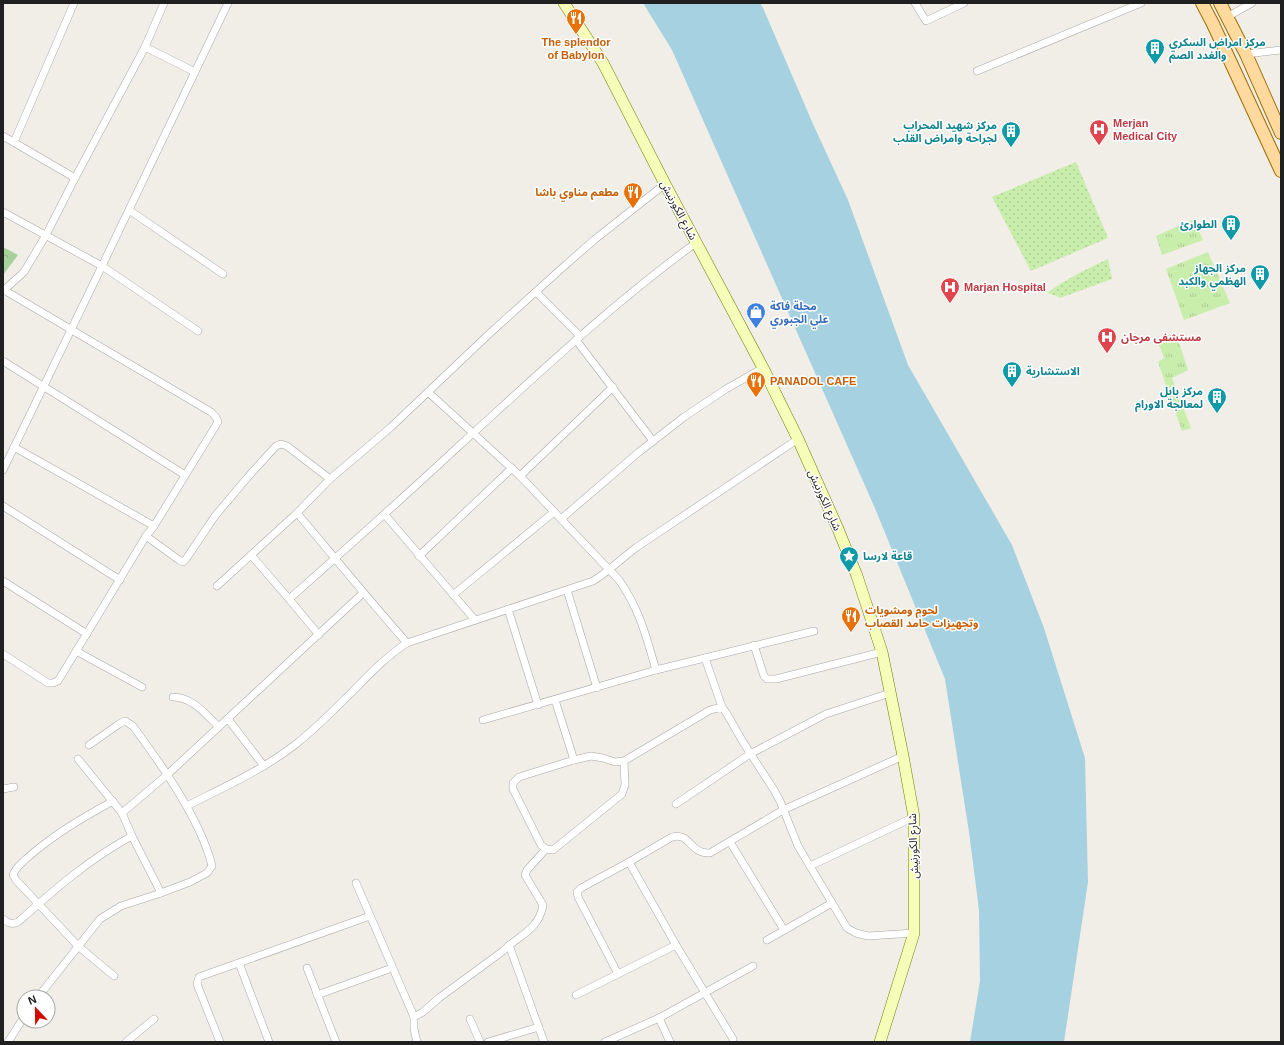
<svg xmlns="http://www.w3.org/2000/svg" width="1284" height="1045" viewBox="0 0 1284 1045" font-family="Arial,'Noto Sans Arabic',sans-serif">
  <style>
    .grass { fill: url(#grass-tufts) }
    .forest { fill: url(#forest-crowns) }
    .garden { fill: url(#garden-dots) }
    .water { fill: #a5d1e1 }
    .lines { fill: none; stroke-linecap: round; stroke-linejoin: round }
    .street-casing { stroke: #a7a7a7; stroke-width: 8 }
    .secondary-casing { stroke: #6c7f00; stroke-width: 12 }
    .primary-casing { stroke: #9d6f00; stroke-width: 14 }
    .street { stroke: #fff; stroke-width: 7 }
    .secondary { stroke: #f6fdb9; stroke-width: 11 }
    .primary { stroke: #ffd99e; stroke-width: 12 }
    .labels { text-anchor: middle; dominant-baseline: central; stroke-width: 3; stroke-linejoin: round; paint-order: stroke }
    .food-label { font-size: 11px; font-weight: bold; fill: #c56008; stroke: #fff; text-anchor: start }
    .culture-label { font-size: 11px; font-weight: bold; fill: #0d838f; stroke: #fff; text-anchor: end }
    .health-label { font-size: 11px; font-weight: bold; fill: #be3a42; stroke: #fff; text-anchor: start }
    .street-label { font-size: 11px; fill: #202020; stroke: #fff }
    .shop-label { font-size: 11px; font-weight: bold; fill: #366cbe; stroke: #fff; text-anchor: start }
  </style>
  <defs>
    <pattern id="grass-tufts" width="24" height="20" patternUnits="userSpaceOnUse"><rect width="24" height="20" fill="#c9edab"/><path d="M3 7l-1-3M5 7V3M7 7l1-3M15 17l-1-3M17 17v-4M19 17l1-3" fill="none" stroke="#accb93"/></pattern>
    <pattern id="forest-crowns" width="20" height="18" patternUnits="userSpaceOnUse"><rect width="20" height="18" fill="#a8d29a"/><path d="M2 6a3 3 0 1 1 6 0M12 15a3 3 0 1 1 6 0" fill="none" stroke="#90b484"/></pattern>
    <pattern id="garden-dots" width="8" height="8" patternUnits="userSpaceOnUse"><rect width="8" height="8" fill="#c9edab"/><path d="M2 2h.1M6 6h.1" fill="none" stroke="#accb93" stroke-width="1.8" stroke-linecap="round"/></pattern>
  </defs>
  <rect width="100%" height="100%" fill="#f1eee7"/>
  <g class="grass">
    <path d="M 1194,219 L 1203,240 L 1162,255 L 1156,236 Z"/>
    <path d="M 1208,252 L 1230,303 L 1184,320 L 1166,269 Z"/>
    <path d="M 1176,333 L 1188,370 L 1172,378 L 1191,428 L 1182,431 L 1158,362 L 1164,358 L 1157,339 Z"/>
  </g>
  <path class="forest" d="M 3,247 L 18,255 L 3,275 Z"/>
  <g class="garden">
    <path d="M 1076,162 L 1108,238 L 1031,271 L 992,197 Z"/>
    <path d="M 1108,259 L 1112,279 L 1060,298 L 1057,296 L 1047,293 C 1066,279 1087,269 1108,259 Z"/>
  </g>
  <path class="water" d="M 643,3 L 760,3 L 763,8 L 813,124 L 848,200 L 908,365 L 1012,545 L 1044,628 L 1085,758 L 1088,882 L 1064,1042 L 970,1042 L 980,981 L 979,910 L 969,832 L 945,679 L 874,506 L 672,50 Z"/>
  <g class="lines">
    <g class="street-casing">
      <g id="street">
        <path d="M 915,3 L 926,21 L 964,3"/>
        <path d="M 1227,17 L 1252,3"/>
        <path d="M 145,47 L 195,72"/>
        <path d="M 1246,54 L 1281,50"/>
        <path d="M 977,71 L 1141,3"/>
        <path d="M 3,136 L 75,178"/>
        <path d="M 14,142 L 74,3"/>
        <path d="M 129,210 L 223,274"/>
        <path d="M 3,212 L 102,266 L 198,331"/>
        <path d="M 3,291 L 24,272 L 46,235 L 75,178 L 145,47 L 164,3"/>
        <path d="M 536,292 L 580,336"/>
        <path d="M 576,340 L 653,441"/>
        <path d="M 3,361 L 185,475"/>
        <path d="M 428,392 L 520,476 L 619,580 C 640,610 646,636 656,670"/>
        <path d="M 14,447 L 154,526"/>
        <path d="M 3,470 L 102,266 L 228,3"/>
        <path d="M 520,476 L 613,387"/>
        <path d="M 3,506 L 120,580"/>
        <path d="M 297,513 C 334,557 370,601 407,643"/>
        <path d="M 385,515 L 475,620"/>
        <path d="M 561,519 L 639,452 L 684,417 L 726,389 L 763,368"/>
        <path d="M 146,536 L 179,560 L 183,562 L 186,559 L 215,516 L 247,478 L 276,446 L 281,444 L 287,446 L 330,479"/>
        <path d="M 251,555 L 289,599 L 319,635"/>
        <path d="M 419,556 L 512,468"/>
        <path d="M 3,581 L 87,634"/>
        <path d="M 217,586 L 297,513 L 330,479 L 390,428 L 489,334 L 561,269 L 594,240 L 665,184"/>
        <path d="M 567,590 L 597,688"/>
        <path d="M 453,595 L 554,512"/>
        <path d="M 289,599 C 347,548 404,497 460,445 C 537,375 613,303 697,242"/>
        <path d="M 508,609 L 538,705"/>
        <path d="M 754,645 L 764,676 L 767,679 L 776,679 L 882,652"/>
        <path d="M 76,651 L 142,687"/>
        <path d="M 3,654 L 48,683 L 53,683 L 58,681 L 146,536 L 154,526 L 218,422 L 216,417 L 211,412 L 4,290"/>
        <path d="M 705,658 L 722,707"/>
        <path d="M 173,697 C 193,697 206,715 219,727"/>
        <path d="M 555,700 L 574,760"/>
        <path d="M 228,719 L 264,766"/>
        <path d="M 483,720 L 656,670 L 814,631"/>
        <path d="M 78,759 L 122,813 L 132,836 L 161,893"/>
        <path d="M 624,761 L 625,785 L 622,794 L 553,850 L 546,849 L 541,845 L 513,789 L 513,783 L 519,777 L 574,760 L 591,756 L 603,758 L 615,762 L 624,761 L 710,710 L 722,707 L 727,714 L 743,742 L 774,790 L 780,801 L 798,846 L 847,928 L 856,933 L 868,936 L 914,933"/>
        <path d="M 3,789 L 14,787"/>
        <path d="M 113,801 C 82,818 53,835 26,859 C 21,864 15,868 13,875 L 16,880 L 78,946 L 114,976"/>
        <path d="M 676,804 L 750,754 L 826,714 L 890,693"/>
        <path d="M 187,806 C 224,787 263,770 296,744 C 315,729 333,711 350,694 C 368,676 385,657 407,643 L 593,581 C 609,571 622,558 637,547 L 798,439"/>
        <path d="M 122,813 L 168,774 L 363,593"/>
        <path d="M 730,842 L 784,930"/>
        <path d="M 629,862 L 676,945 L 733,1039"/>
        <path d="M 810,866 L 914,817"/>
        <path d="M 356,883 L 414,1017"/>
        <path d="M 3,919 C 8,923 12,925 18,922 C 54,890 89,859 132,836"/>
        <path d="M 767,940 L 832,903"/>
        <path d="M 509,945 L 544,1042"/>
        <path d="M 239,963 L 269,1042"/>
        <path d="M 307,968 L 336,1042"/>
        <path d="M 618,974 L 578,897 L 577,892 L 581,888 L 629,862 L 672,837 C 691,832 689,854 710,853 L 783,810 L 903,756"/>
        <path d="M 317,995 L 392,968"/>
        <path d="M 576,995 L 676,945"/>
        <path d="M 38,997 L 100,919 L 121,906 L 161,893 L 190,882 L 207,873 L 212,866 C 209,852 204,841 198,828 C 180,791 157,759 133,726 L 125,721 L 119,724 L 89,745"/>
        <path d="M 659,1018 L 670,1042"/>
        <path d="M 470,1019 L 480,1042"/>
        <path d="M 8,1042 L 24,1017"/>
        <path d="M 126,1042 L 154,1019"/>
        <path d="M 220,1042 L 197,984 L 199,977 L 370,916"/>
        <path d="M 417,1042 L 414,1029 L 414,1017 L 423,1012 L 439,998 L 503,951 C 519,935 539,930 543,905 L 525,875 L 527,870 L 546,849"/>
        <path d="M 488,1042 L 539,1027"/>
        <path d="M 605,1042 L 659,1018 L 753,966"/>
      </g>
    </g>
    <g class="secondary-casing">
      <path id="secondary" d="M 564,3 L 603,63 L 665,184 L 763,368 L 798,439 L 838,529 L 857,576 L 882,652 L 903,756 L 914,817 L 914,933 L 880,1042"/>
    </g>
    <g class="primary-casing">
      <g id="primary">
        <path d="M 1202,3 L 1213,24 L 1281,171"/>
        <path d="M 1220,3 L 1246,54 L 1281,133"/>
      </g>
    </g>
    <use href="#street" class="street"/>
    <use href="#secondary" class="secondary"/>
    <use href="#primary" class="primary"/>
  </g>
  <defs>
    <g id="restaurant-pin" transform="scale(1)"><path d="M0 17L-7.5 6A9.5 9.5 0 1 1 7.5 6Z" fill="#e8710a" stroke="#fff"/><path d="M-5-6h1v4h1v-4h1v4h1v-4h1v5L-1.5 .5V6h-2V.5L-5-1ZM5-6V6H3V1.5H1.5Q1.5-4 5-6Z" fill="#fff"/></g>
    <g id="building-pin" transform="scale(1)"><path d="M0 17L-7.5 6A9.5 9.5 0 1 1 7.5 6Z" fill="#0f9aa8" stroke="#fff"/><path d="M-4-6H4V6H1V3H-1V6H-4ZM-2.5-4.3h1.7v1.8h-1.7ZM.8-4.3h1.7v1.8H.8ZM-2.5-1h1.7V.8h-1.7ZM.8-1h1.7V.8H.8Z" fill="#fff"/></g>
    <g id="hospital-pin" transform="scale(1)"><path d="M0 17L-7.5 6A9.5 9.5 0 1 1 7.5 6Z" fill="#e0444e" stroke="#fff"/><path d="M-5-5h3v3.5h4V-5h3V5h-3V1.5h-4V5h-3Z" fill="#fff"/></g>
    <g id="shop-pin" transform="scale(1)"><path d="M0 17L-7.5 6A9.5 9.5 0 1 1 7.5 6Z" fill="#3f7fe0" stroke="#fff"/><path d="M-5-2.5h2.3a2.7 3.5 0 0 1 5.4 0H5L5.5 6h-11ZM-1.5-2.5h3a1.5 2.3 0 0 0-3 0Z" fill="#fff"/></g>
    <g id="sight-pin" transform="scale(1)"><path d="M0 17L-7.5 6A9.5 9.5 0 1 1 7.5 6Z" fill="#0f9aa8" stroke="#fff"/><path d="M0-6L1.8-2.2L6-1.7L2.9 1.2L3.7 5.4L0 3.3L-3.7 5.4L-2.9 1.2L-6-1.7L-1.8-2.2Z" fill="#fff"/></g>
  </defs>
  <g fill-rule="evenodd">
    <use href="#restaurant-pin" x="576" y="18"/>
    <use href="#building-pin" x="1155" y="48"/>
    <use href="#hospital-pin" x="1099" y="129"/>
    <use href="#building-pin" x="1011" y="131"/>
    <use href="#restaurant-pin" x="633" y="192"/>
    <use href="#building-pin" x="1231" y="224"/>
    <use href="#building-pin" x="1260" y="274"/>
    <use href="#hospital-pin" x="950" y="287"/>
    <use href="#shop-pin" x="756" y="312"/>
    <use href="#hospital-pin" x="1107" y="337"/>
    <use href="#building-pin" x="1012" y="371"/>
    <use href="#restaurant-pin" x="756" y="381"/>
    <use href="#building-pin" x="1217" y="397"/>
    <use href="#sight-pin" x="849" y="556"/>
    <use href="#restaurant-pin" x="851" y="616"/>
  </g>
  <g class="labels">
    <g class="food-label">
      <text x="576" y="42" text-anchor="middle">The splendor<tspan x="576" dy="13">of Babylon</tspan></text>
      <text x="619" y="192" text-anchor="end">مطعم مناوي باشا</text>
      <text x="770" y="381">PANADOL CAFE</text>
      <text x="865" y="610">لحوم ومشويات<tspan x="865" dy="13">وتجهيزات حامد القصاب</tspan></text>
    </g>
    <g class="culture-label">
      <text x="1169" y="42" text-anchor="start">مركز امراض السكري<tspan x="1169" dy="13">والغدد الصم</tspan></text>
      <text x="997" y="125">مركز شهيد المحراب<tspan x="997" dy="13">لجراحة وامراض القلب</tspan></text>
      <text x="1217" y="224">الطوارئ</text>
      <text x="1246" y="268">مركز الجهاز<tspan x="1246" dy="13">الهظمي والكبد</tspan></text>
      <text x="1026" y="371" text-anchor="start">الاستشارية</text>
      <text x="1203" y="391">مركز بابل<tspan x="1203" dy="13">لمعالجة الاورام</tspan></text>
      <text x="863" y="556" text-anchor="start">قاعة لارسا</text>
    </g>
    <g class="health-label">
      <text x="1113" y="123">Merjan<tspan x="1113" dy="13">Medical City</tspan></text>
      <text x="964" y="287">Marjan Hospital</text>
      <text x="1121" y="337">مستشفى مرجان</text>
    </g>
    <g class="street-label">
      <text transform="translate(679 210) rotate(62)">شارع الكورنيش</text>
      <text transform="translate(825 500) rotate(66)">شارع الكورنيش</text>
      <text transform="translate(913 846) rotate(-92)">شارع الكورنيش</text>
    </g>
    <g class="shop-label">
      <text x="770" y="306">محلة فاكة<tspan x="770" dy="13">علي الجبوري</tspan></text>
    </g>
  </g>
  <rect width="1284" height="1045" fill="none" stroke="#202020" stroke-width="8"/>
  <g transform="translate(36 1009) rotate(338)"><circle r="19" fill="#ffffff" stroke="#a6a6a6"/>
  <path d="M0-3L7 15L0 10L-7 15Z" fill="#d10800"/>
  <text y="-6" font-size="11" font-weight="bold" text-anchor="middle" fill="#202020">N</text>
  </g>
</svg>
